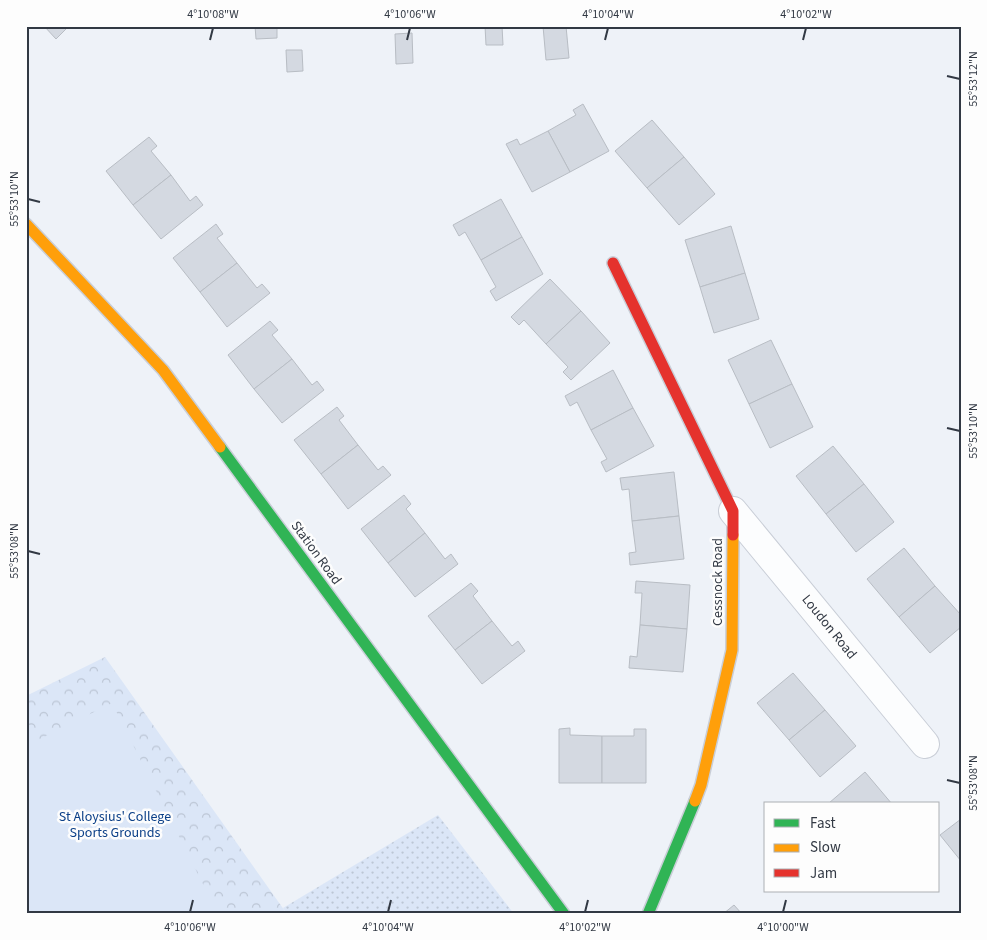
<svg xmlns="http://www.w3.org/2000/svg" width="987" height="940" viewBox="0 0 987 940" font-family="'Source Sans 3',sans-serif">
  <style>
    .grass { fill: url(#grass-dots) }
    .forest { fill: url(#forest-crowns) }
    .garden { fill: #dbe6f7 }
    .building { fill: #d4d9e1; stroke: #b8bdc4 }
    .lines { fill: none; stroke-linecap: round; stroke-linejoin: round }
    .street-casing { stroke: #c9ced7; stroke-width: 30 }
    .fast-casing { stroke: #c9ced7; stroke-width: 14 }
    .slow-casing { stroke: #c9ced7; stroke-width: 14 }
    .jam-casing { stroke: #c9ced7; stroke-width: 14 }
    .street { stroke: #fcfdfe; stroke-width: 28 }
    .fast { stroke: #30b455; stroke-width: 11 }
    .slow { stroke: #ff9f0a; stroke-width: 11 }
    .jam { stroke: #e5322d; stroke-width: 11 }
    .ticks { fill: none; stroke: #323944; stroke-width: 2 }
    .labels { text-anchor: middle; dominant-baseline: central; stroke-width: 5; stroke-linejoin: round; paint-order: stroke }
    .street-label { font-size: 14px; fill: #323944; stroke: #fdfdfd }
    .park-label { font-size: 14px; fill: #0c4088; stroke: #fdfdfd }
    .neatline { fill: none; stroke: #323944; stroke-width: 2 }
    .ticks-label { font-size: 12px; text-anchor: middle; fill: #323944 }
  </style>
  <defs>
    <pattern id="grass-dots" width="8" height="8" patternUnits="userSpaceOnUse" patternTransform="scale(1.25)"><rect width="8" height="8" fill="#dbe6f7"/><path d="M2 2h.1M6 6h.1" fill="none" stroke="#bcc6d5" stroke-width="1.8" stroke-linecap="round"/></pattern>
    <pattern id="forest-crowns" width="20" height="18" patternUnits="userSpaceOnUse" patternTransform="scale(1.25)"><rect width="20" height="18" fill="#dbe6f7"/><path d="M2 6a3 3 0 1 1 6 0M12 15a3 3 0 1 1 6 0" fill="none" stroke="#bcc6d5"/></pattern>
  </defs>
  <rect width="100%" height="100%" fill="#eef2f8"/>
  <path class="grass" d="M 438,815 L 514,914 L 287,914 L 283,908 Z"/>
  <path class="forest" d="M 105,657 L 287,914 L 26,914 L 26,696 Z"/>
  <path class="garden" d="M 112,703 L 218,914 L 26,914 L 26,746 Z"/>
  <g class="building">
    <path d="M 44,26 L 69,26 L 56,39 Z"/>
    <path d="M 255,26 L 277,26 L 277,38 L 256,39 Z"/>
    <path d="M 485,26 L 502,26 L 503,45 L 486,45 Z"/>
    <path d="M 543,26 L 566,26 L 569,58 L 546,60 Z"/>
    <path d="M 412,33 L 413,63 L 396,64 L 395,34 Z"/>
    <path d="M 286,50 L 302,50 L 303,71 L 287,72 Z"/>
    <path d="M 583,104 L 609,151 L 570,172 L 548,131 L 576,115 L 573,110 Z"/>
    <path d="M 652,120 L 684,157 L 647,188 L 615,151 Z"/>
    <path d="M 548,131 L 570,172 L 532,192 L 506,144 L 517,139 L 520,145 Z"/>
    <path d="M 149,137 L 157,146 L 151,151 L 171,175 L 133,205 L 106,171 Z"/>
    <path d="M 684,157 L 715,194 L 679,225 L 647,188 Z"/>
    <path d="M 171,175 L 190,201 L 196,196 L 203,205 L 161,239 L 133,205 Z"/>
    <path d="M 501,199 L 522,237 L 481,260 L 465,232 L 459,236 L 453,225 Z"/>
    <path d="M 216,224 L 223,234 L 217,238 L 237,263 L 200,292 L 173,258 Z"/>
    <path d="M 731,226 L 745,273 L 700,287 L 685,240 Z"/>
    <path d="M 522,237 L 543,274 L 496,301 L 490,291 L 496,287 L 481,260 Z"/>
    <path d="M 237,263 L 257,288 L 262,284 L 270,293 L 227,327 L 200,292 Z"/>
    <path d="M 745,273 L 759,319 L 714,333 L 700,287 Z"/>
    <path d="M 550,279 L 581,311 L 546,344 L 524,320 L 519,325 L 511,317 Z"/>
    <path d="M 581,311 L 610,343 L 571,380 L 563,372 L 568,367 L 546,344 Z"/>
    <path d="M 270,321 L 278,330 L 272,335 L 292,359 L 254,389 L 228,355 Z"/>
    <path d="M 771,340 L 792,384 L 749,404 L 728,360 Z"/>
    <path d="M 292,359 L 312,385 L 317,381 L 324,390 L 282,423 L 254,389 Z"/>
    <path d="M 613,370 L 633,408 L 591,430 L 577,402 L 570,406 L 565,396 Z"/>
    <path d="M 792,384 L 813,427 L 770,448 L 749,404 Z"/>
    <path d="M 337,407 L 344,416 L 339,420 L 358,445 L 321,474 L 294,440 Z"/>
    <path d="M 633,408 L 654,446 L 606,472 L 601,462 L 607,459 L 591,430 Z"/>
    <path d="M 358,445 L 378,470 L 383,466 L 391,475 L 348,509 L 321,474 Z"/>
    <path d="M 833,446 L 864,484 L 826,514 L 796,476 Z"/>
    <path d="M 674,472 L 679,516 L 632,521 L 629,489 L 622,490 L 620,478 Z"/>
    <path d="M 864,484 L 894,522 L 856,552 L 826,514 Z"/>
    <path d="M 404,495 L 411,504 L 406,509 L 425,533 L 388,563 L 361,529 Z"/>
    <path d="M 679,516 L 684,559 L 630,565 L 629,553 L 636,552 L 632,521 Z"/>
    <path d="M 425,533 L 445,559 L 451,554 L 458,564 L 415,597 L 388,563 Z"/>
    <path d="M 904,548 L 935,586 L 899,617 L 867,579 Z"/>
    <path d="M 636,581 L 690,585 L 687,629 L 640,625 L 642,593 L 635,593 Z"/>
    <path d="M 471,583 L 478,591 L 473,596 L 492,621 L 455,650 L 428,616 Z"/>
    <path d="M 935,586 L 961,615 L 961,627 L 930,653 L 899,617 Z"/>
    <path d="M 492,621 L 512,646 L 518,641 L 525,651 L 482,684 L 455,650 Z"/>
    <path d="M 640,625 L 687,629 L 683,672 L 629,668 L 630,656 L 637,657 Z"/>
    <path d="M 793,673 L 825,710 L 789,740 L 757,703 Z"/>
    <path d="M 825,710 L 856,746 L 820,777 L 789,740 Z"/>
    <path d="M 570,728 L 570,735 L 602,736 L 602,783 L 559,783 L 559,729 Z"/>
    <path d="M 634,729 L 646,729 L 646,783 L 602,783 L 602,736 L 634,736 Z"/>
    <path d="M 865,772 L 892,804 L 829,804 L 829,803 Z"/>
    <path d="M 961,819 L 961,861 L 940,835 Z"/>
    <path d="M 734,905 L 742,914 L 723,914 Z"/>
  </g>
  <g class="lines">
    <g class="street-casing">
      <path id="street" d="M 733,511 L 925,744"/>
    </g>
    <g class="fast-casing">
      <g id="fast">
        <path d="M 220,447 L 564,914"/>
        <path d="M 648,914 L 695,801"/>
      </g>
    </g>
    <g class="slow-casing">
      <g id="slow">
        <path d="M 26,224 L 163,370 L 220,447"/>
        <path d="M 695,801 L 701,785 L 732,650 L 733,535"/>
      </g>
    </g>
    <g class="jam-casing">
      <path id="jam" d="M 613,263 L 733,511 L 733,535"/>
    </g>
    <use href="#street" class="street"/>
    <use href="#fast" class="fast"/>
    <use href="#slow" class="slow"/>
    <use href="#jam" class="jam"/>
  </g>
  <path class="ticks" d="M 210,40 L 213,28M 407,40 L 410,28M 605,40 L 608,28M 803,40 L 806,28M 947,76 L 960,79M 28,199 L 40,202M 947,428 L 960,431M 28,551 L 40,554M 947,780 L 960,783M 190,912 L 193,900M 388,912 L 391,900M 585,912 L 588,900M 783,912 L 786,900"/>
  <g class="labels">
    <g class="street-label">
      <text transform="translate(316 553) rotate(54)">Station Road</text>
      <text transform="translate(718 582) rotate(-90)">Cessnock Road</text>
      <text transform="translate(829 627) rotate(51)">Loudon Road</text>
    </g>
    <g class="park-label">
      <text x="115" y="817">St Aloysius' College<tspan x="115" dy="16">Sports Grounds</tspan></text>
    </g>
  </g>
  <rect width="987" height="940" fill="none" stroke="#fdfdfd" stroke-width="55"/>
  <rect x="764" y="802" width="175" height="90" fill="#fdfdfd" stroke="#acafb3"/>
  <rect x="774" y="819" width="25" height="8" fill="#30b455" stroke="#acafb3"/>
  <text x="810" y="828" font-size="15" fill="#323944">Fast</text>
  <rect x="774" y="844" width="25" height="8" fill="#ff9f0a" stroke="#acafb3"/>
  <text x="810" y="852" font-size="15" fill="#323944">Slow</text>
  <rect x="774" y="869" width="25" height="8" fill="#e5322d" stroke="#acafb3"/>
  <text x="810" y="878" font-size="15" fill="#323944">Jam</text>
  <rect x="28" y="28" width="932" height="884" class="neatline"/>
  <g class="ticks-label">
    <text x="213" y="18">4°10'08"W</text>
    <text x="410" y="18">4°10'06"W</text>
    <text x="608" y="18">4°10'04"W</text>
    <text x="806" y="18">4°10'02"W</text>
    <text transform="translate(973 79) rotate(-90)" y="4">55°53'12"N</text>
    <text transform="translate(14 199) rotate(-90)" y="4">55°53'10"N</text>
    <text transform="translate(973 431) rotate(-90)" y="4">55°53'10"N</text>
    <text transform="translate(14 551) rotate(-90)" y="4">55°53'08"N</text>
    <text transform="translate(973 783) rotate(-90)" y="4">55°53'08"N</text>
    <text x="190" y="931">4°10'06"W</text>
    <text x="388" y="931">4°10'04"W</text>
    <text x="585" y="931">4°10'02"W</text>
    <text x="783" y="931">4°10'00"W</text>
  </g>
</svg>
